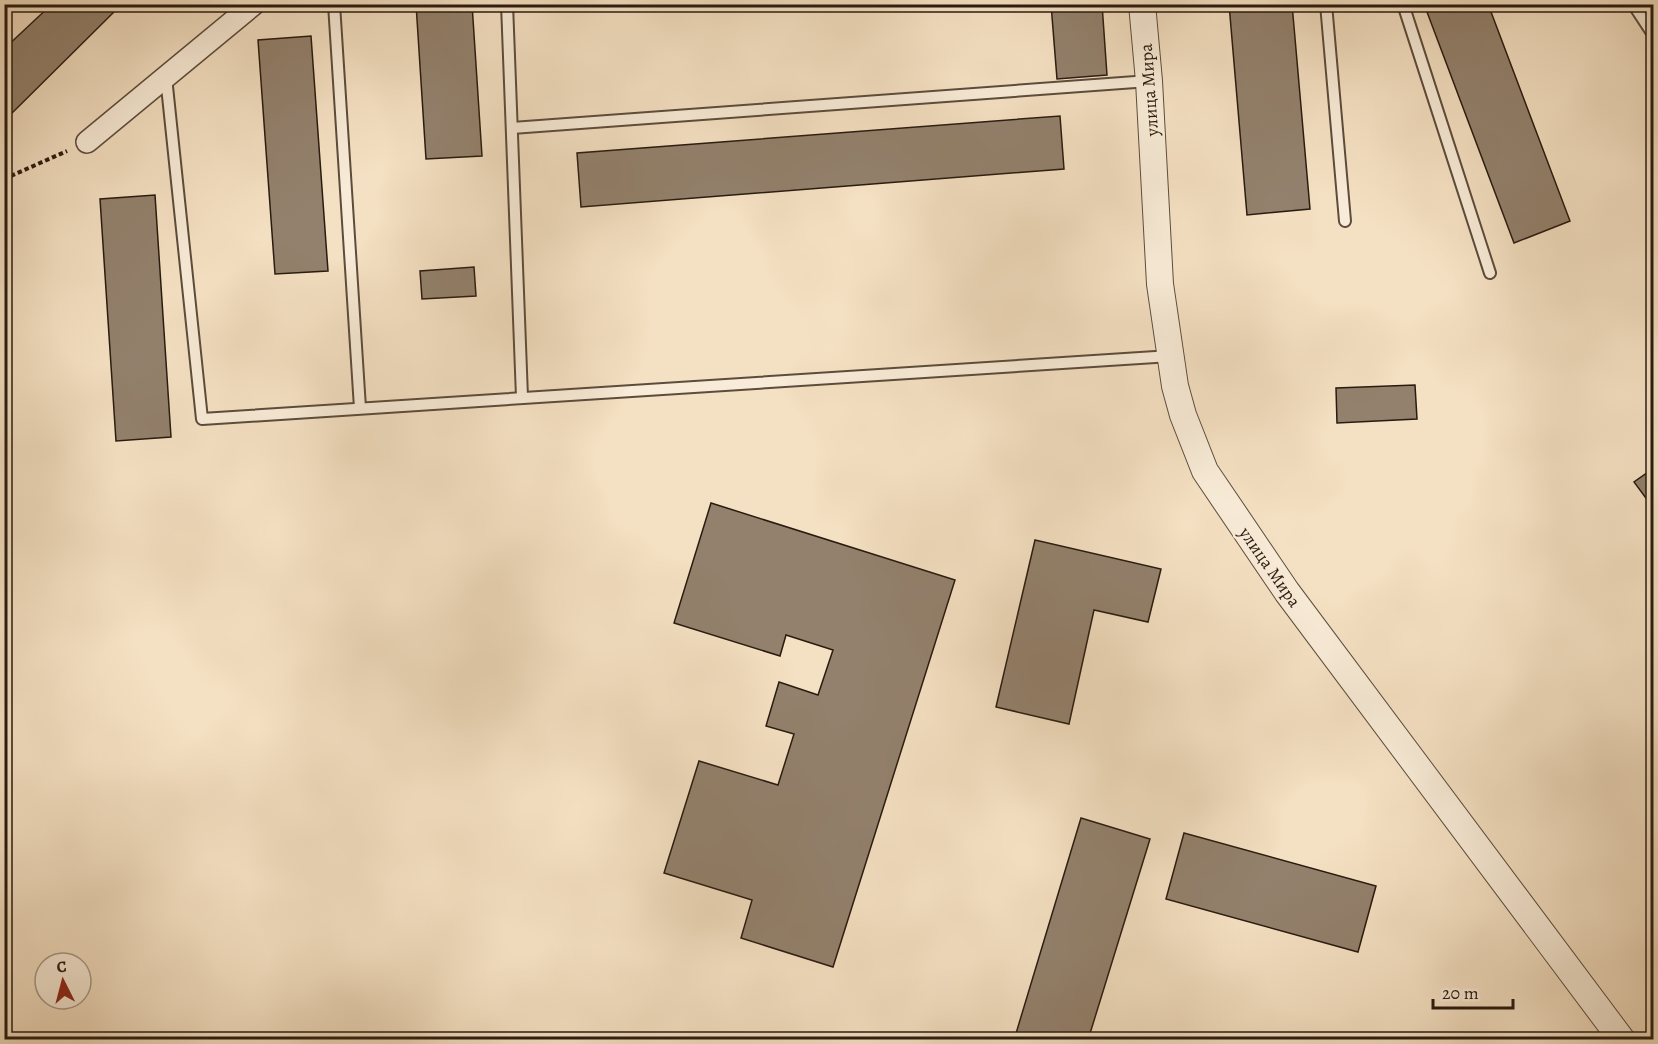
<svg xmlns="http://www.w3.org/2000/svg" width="1658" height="1044" viewBox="0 0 1658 1044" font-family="Alegreya,serif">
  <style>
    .building { fill: #93816d; stroke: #291b10; stroke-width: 1.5 }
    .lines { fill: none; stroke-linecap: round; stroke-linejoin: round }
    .service-casing { stroke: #5c4c3c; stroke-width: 14 }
    .minor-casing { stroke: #5c4c3c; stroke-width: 24 }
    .tertiary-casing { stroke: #5c4c3c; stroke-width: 28 }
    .path { stroke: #291b10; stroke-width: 4; stroke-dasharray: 4.5 3; stroke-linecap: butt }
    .service { stroke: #f8ebd7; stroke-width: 10 }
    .minor { stroke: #f8ebd7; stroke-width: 21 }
    .tertiary { stroke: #f8ebd7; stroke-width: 26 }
    .labels { text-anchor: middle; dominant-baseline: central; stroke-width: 5; stroke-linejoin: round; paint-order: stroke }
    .street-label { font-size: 18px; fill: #291b10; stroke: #f8ebd7 }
  </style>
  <rect width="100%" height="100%" fill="#f4e0c2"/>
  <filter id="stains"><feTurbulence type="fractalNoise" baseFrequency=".00333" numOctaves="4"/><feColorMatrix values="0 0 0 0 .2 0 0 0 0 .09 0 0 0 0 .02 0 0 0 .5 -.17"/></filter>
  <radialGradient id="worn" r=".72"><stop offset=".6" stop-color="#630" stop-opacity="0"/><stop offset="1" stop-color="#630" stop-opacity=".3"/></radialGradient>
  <g class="building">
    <path d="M 52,4 L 122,4 L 4,121 L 4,49 Z"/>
    <path d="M 416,4 L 472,4 L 482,156 L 426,159 Z"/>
    <path d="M 1051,4 L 1102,4 L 1107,75 L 1057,79 Z"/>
    <path d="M 1229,4 L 1292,4 L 1310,209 L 1247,215 Z"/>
    <path d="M 1424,4 L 1488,4 L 1570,221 L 1514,243 Z"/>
    <path d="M 311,36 L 328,271 L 275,274 L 258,40 Z"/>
    <path d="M 1060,116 L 1064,169 L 581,207 L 577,153 Z"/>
    <path d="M 155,195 L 171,437 L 116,441 L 100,199 Z"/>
    <path d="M 474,267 L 476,296 L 422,299 L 420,271 Z"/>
    <path d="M 1415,385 L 1417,419 L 1337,423 L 1336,388 Z"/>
    <path d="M 1654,468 L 1654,509 L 1634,482 Z"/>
    <path d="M 711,503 L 955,580 L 833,967 L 741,938 L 752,900 L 664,873 L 699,761 L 778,785 L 794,734 L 766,726 L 779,682 L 818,695 L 833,650 L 786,635 L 780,656 L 674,623 Z"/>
    <path d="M 1035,540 L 1161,569 L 1148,622 L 1094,610 L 1069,724 L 996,707 Z"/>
    <path d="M 1081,818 L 1150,839 L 1088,1040 L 1014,1040 Z"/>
    <path d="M 1184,833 L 1376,886 L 1358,952 L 1166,899 Z"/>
  </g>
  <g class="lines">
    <g class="service-casing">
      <g id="service">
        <path d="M 334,4 L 360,408"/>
        <path d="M 507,4 L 522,397"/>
        <path d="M 1326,4 L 1345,221"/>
        <path d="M 1403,4 L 1490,273"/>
        <path d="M 1633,4 L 1654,36"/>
        <path d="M 166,77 L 202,419 L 1171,356"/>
        <path d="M 512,128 L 1149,81"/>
      </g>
    </g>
    <g class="minor-casing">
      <path id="minor" d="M 87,142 L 254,4"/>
    </g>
    <g class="tertiary-casing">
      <path id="tertiary" d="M 1142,4 L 1149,81 L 1160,284 L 1175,386 L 1183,415 L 1205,471 L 1287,592 L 1622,1040"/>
    </g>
    <path class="path" d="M 4,179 L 67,151"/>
    <use href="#service" class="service"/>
    <use href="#minor" class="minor"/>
    <use href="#tertiary" class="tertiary"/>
  </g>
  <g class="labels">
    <g class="street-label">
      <text transform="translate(1149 90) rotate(-94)">улица Мира</text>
      <text transform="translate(1270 567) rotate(55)">улица Мира</text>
    </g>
  </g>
  <rect width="1658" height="1044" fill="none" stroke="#f4e0c2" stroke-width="24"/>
  <rect x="6" y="6" width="1646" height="1032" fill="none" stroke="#291b10" stroke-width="3"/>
  <rect x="12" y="12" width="1634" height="1020" fill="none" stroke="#291b10" stroke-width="1.5"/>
  <g transform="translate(63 981) rotate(354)"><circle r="28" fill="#f8ebd7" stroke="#a59887" stroke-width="1.5"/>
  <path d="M0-4.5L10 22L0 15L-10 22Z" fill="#8f2418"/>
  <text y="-9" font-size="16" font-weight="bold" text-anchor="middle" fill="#291b10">С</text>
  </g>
  <path d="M1433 999v9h80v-9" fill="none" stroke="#291b10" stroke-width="3"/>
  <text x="1442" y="999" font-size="18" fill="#291b10" stroke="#f8ebd7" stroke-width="4.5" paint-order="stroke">20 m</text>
  <rect width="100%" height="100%" filter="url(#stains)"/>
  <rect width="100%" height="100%" fill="url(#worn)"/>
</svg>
